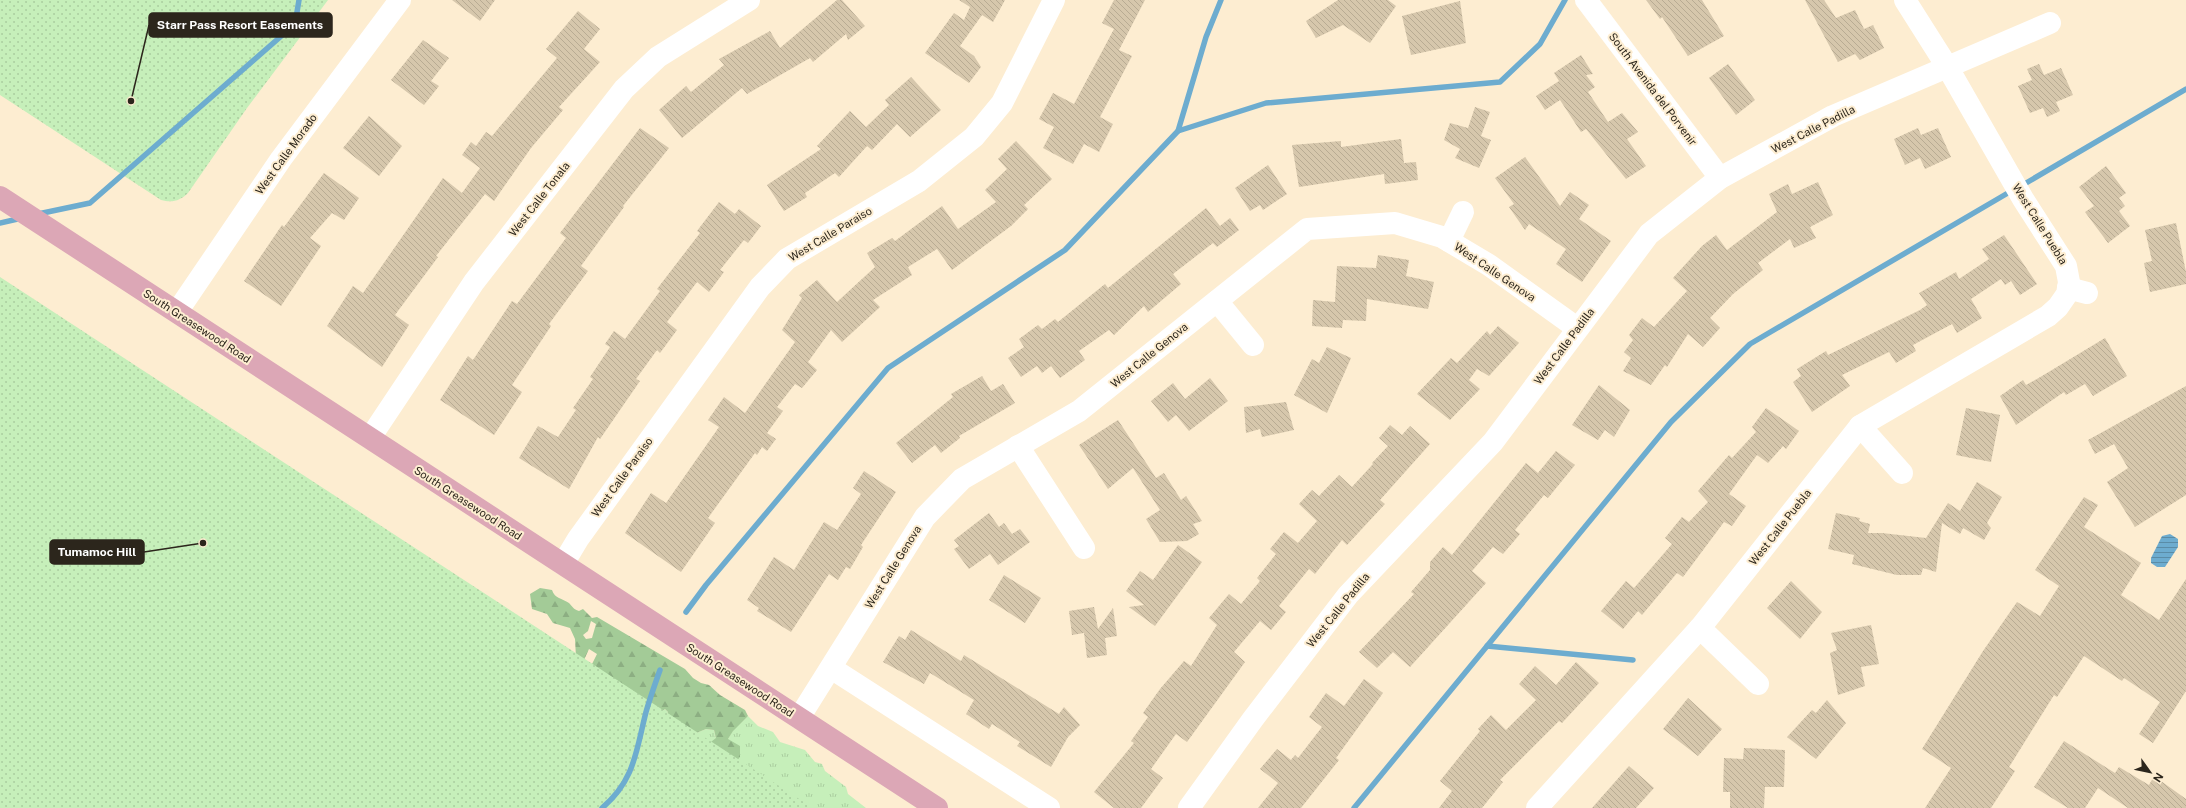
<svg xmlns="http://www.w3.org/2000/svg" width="2186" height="808" viewBox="0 0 2186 808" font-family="'Public Sans',sans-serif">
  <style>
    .grass { fill: url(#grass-tufts) }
    .forest { fill: url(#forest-firs); fill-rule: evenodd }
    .park { fill: url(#park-dots) }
    .water { fill: url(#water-rules) }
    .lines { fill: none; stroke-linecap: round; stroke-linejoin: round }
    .stream { stroke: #6daccf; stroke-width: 5.5 }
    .building { fill: url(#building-back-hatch) }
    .minor { stroke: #fff; stroke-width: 22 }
    .major { stroke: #dca7b6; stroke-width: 22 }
    .labels { text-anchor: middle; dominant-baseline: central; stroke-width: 4; stroke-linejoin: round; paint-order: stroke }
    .street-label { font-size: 11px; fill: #2c261c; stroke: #fdedd1 }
    .leader { fill: none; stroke: #2c261c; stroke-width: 1.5 }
    .callout-dot { fill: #2c261c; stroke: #fdedd1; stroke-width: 1.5 }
    .callout { fill: #2c261c; stroke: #2c261c; stroke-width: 1.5 }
    .callout-label { font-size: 12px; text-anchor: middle; font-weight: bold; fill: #fff }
  </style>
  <defs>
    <pattern id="grass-tufts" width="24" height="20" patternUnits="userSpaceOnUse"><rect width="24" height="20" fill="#c6efba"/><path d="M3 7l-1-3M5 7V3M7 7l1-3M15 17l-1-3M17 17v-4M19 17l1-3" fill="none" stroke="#aacd9f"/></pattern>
    <pattern id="forest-firs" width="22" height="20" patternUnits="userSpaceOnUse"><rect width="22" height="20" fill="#a3cb97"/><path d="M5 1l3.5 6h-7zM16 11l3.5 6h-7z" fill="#8cae82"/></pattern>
    <pattern id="park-dots" width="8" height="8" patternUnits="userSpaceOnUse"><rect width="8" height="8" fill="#c6efba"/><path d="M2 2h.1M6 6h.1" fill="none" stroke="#aacd9f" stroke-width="1.8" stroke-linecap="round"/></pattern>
    <pattern id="water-rules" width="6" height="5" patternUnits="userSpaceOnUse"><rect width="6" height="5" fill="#6daccf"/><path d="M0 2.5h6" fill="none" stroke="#5a8ca7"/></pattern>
    <pattern id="building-back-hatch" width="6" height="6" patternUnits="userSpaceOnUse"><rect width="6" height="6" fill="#d6c7ac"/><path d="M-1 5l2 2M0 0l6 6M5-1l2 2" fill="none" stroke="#b8ab93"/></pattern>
  </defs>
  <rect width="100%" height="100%" fill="#fdedd1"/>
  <path class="grass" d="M 665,709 L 668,712 L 666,716 L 694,734 L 706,729 L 714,730 L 716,738 L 728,739 L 733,730 L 748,716 L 758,726 L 773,732 L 780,742 L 805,750 L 815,762 L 822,764 L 825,771 L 846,787 L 848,794 L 866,808 L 596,808 L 660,713 Z"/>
  <path class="forest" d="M 540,588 L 552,590 C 555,599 562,598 569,603 C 573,607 573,609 579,611 L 583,609 L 592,618 L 597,617 L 685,669 L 693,678 L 701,683 L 709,685 L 720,695 L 745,710 L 748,716 L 733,731 L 728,739 L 740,746 L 740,757 L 735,763 L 707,745 L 716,738 L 714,730 L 706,729 L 694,734 L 666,716 L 668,712 L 665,709 L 660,713 L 596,808 L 584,808 L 575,639 L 570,628 L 553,623 L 547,614 L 532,609 L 530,594 ZM 591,621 L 596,624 L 592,638 L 586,639 L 583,635 L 588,631 ZM 589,649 L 597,654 L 592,664 L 584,660 Z"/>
  <g class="park">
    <path d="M 0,0 L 328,0 L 247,108 L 188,193 C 180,201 172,203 161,200 L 0,95 Z"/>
    <path d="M 0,277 L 813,808 L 0,808 Z"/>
  </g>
  <path class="water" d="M 2170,534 L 2178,539 L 2178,547 L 2165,567 L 2157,567 L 2151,563 L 2151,558 L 2162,536 Z"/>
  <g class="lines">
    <g class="stream">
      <path d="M 1178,131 L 1266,103 L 1500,82 L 1540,44 L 1565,0"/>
      <path d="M 2021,186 L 2186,89"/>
      <path d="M 38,214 L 90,203 L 295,24 L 299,0"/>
      <path d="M 0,223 L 22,218"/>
      <path d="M 686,612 L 706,585 L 888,368 L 1065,250 L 1178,131 L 1206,37 L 1221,0"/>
      <path d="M 1487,646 L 1633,660"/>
      <path d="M 602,808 C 635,780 636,751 646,712 C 650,698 655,684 660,670"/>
      <path d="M 1354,808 L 1671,422 L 1750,344 L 2013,190"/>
    </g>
  </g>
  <g class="building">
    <path d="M 452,0 L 495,0 L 480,21 Z"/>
    <path d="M 837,0 L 842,0 L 865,26 L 848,40 L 846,34 L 813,62 L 810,58 L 747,94 L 742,88 L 682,138 L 659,110 L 686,86 L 691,92 L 724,65 L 719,59 L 770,31 L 780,48 Z"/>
    <path d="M 959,0 L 1005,0 L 993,22 L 982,15 L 960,46 L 974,56 L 981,67 L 969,83 L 925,53 L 954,13 L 964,20 L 970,7 Z"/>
    <path d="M 1114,0 L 1145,0 L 1119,50 L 1132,56 L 1100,117 L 1113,124 L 1099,152 L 1084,144 L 1073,164 L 1043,148 L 1054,127 L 1039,119 L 1053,93 L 1074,104 L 1114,29 L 1102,23 Z"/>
    <path d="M 1338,0 L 1388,0 L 1396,6 L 1370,43 L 1343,25 L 1316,38 L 1306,21 Z"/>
    <path d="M 1646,0 L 1702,0 L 1724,36 L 1688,56 L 1662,17 L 1660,19 Z"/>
    <path d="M 1805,0 L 1824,0 L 1836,18 L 1855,10 L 1864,29 L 1873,25 L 1884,48 L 1860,60 L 1855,54 L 1838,62 Z"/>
    <path d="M 1460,1 L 1466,43 L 1411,55 L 1402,16 Z"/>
    <path d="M 578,11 L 600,29 L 584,49 L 600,62 L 559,107 L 563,110 L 531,148 L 494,201 L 485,194 L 436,256 L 438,257 L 395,315 L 409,325 L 382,367 L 327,326 L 353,286 L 363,293 L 443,178 L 462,193 L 480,168 L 462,155 L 471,142 L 476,146 L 486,132 L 492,136 L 557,58 L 546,49 Z"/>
    <path d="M 423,40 L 449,58 L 431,81 L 439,86 L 424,105 L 391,80 Z"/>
    <path d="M 1581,55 L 1593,74 L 1586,75 L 1595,87 L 1588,92 L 1608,122 L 1622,113 L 1638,132 L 1627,139 L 1646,166 L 1626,179 L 1586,129 L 1581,132 L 1560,100 L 1545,110 L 1536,96 L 1559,81 L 1554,73 Z"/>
    <path d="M 1728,64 L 1755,100 L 1736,115 L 1709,78 Z"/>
    <path d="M 2039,64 L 2044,75 L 2061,68 L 2073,95 L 2056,102 L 2060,111 L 2047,117 L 2043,108 L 2030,113 L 2018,86 L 2032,80 L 2027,69 Z"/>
    <path d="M 911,77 L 941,110 L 910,137 L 897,124 L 872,150 L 867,146 L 839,177 L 835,173 L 805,193 L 807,197 L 784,211 L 767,185 L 821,149 L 817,146 L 850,111 L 866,127 L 889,105 L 885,100 Z"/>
    <path d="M 1475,107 L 1490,112 L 1481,136 L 1491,140 L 1479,168 L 1455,158 L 1460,149 L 1444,140 L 1450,123 L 1468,128 Z"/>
    <path d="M 369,116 L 402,146 L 379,176 L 343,148 Z"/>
    <path d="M 640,128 L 669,148 L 623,206 L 624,207 L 581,266 L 588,271 L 549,324 L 551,326 L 512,385 L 522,392 L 494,435 L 440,400 L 468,356 L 473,360 L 512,301 L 517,304 L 566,238 L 560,233 Z"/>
    <path d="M 1918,128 L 1921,135 L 1938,128 L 1951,157 L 1925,169 L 1920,158 L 1905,165 L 1894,139 Z"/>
    <path d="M 1401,139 L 1404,163 L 1416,162 L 1418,180 L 1385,184 L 1384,174 L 1299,187 L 1292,145 L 1341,141 L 1341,147 Z"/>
    <path d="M 1016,141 L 1052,179 L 1024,205 L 1028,209 L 1011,226 L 952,270 L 937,249 L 908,267 L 912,275 L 873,300 L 880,307 L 842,342 L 831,330 L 808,362 L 817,370 L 802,388 L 795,384 L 777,407 L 783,411 L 767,433 L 776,439 L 767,451 L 762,447 L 757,455 L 755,453 L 708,518 L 715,523 L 681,572 L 625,533 L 651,493 L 666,503 L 719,427 L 708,420 L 724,397 L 745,413 L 795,342 L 782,330 L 802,298 L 799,295 L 817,280 L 837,302 L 875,267 L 867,253 L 892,238 L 895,241 L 942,206 L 958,229 L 996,202 L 985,190 L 1007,169 L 998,159 Z"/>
    <path d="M 1525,157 L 1560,206 L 1570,192 L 1589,205 L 1579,219 L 1611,241 L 1582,282 L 1556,264 L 1566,249 L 1529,224 L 1525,230 L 1509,207 L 1514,204 L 1495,178 Z"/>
    <path d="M 1268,165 L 1287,194 L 1263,210 L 1260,205 L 1250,211 L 1235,188 Z"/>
    <path d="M 2106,166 L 2126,193 L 2119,198 L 2125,206 L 2119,211 L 2130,226 L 2108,243 L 2085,212 L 2094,206 L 2079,187 Z"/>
    <path d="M 324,173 L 359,198 L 344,220 L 332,213 L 310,238 L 321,246 L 281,306 L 244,281 L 282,225 L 284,227 Z"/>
    <path d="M 1818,182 L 1833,215 L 1810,227 L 1816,238 L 1794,248 L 1790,239 L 1758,263 L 1763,270 L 1733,294 L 1710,318 L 1720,328 L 1703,347 L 1688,334 L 1667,367 L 1665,365 L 1651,385 L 1623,371 L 1631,358 L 1624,352 L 1633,340 L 1629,335 L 1642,318 L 1654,327 L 1687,291 L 1673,278 L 1702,246 L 1716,235 L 1727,250 L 1777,212 L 1769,194 L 1788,184 L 1792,194 Z"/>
    <path d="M 719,202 L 735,214 L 739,209 L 761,226 L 748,243 L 744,240 L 720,270 L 724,272 L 709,292 L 697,282 L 667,322 L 677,330 L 660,353 L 657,350 L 636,379 L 640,381 L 600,439 L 598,437 L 569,489 L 519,458 L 538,426 L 558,437 L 576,410 L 573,408 L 593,379 L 590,377 L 610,347 L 605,344 L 614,331 L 625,339 L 660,291 L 657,289 L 700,233 L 697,231 Z"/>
    <path d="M 1206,208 L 1220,226 L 1230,218 L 1239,230 L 1217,247 L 1213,243 L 1173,274 L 1181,284 L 1148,312 L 1144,306 L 1114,335 L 1109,330 L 1079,351 L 1085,360 L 1060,378 L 1051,366 L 1042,373 L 1037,366 L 1021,377 L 1008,358 L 1024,347 L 1019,339 L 1038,325 L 1042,329 L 1055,319 L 1058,322 L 1105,284 L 1108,288 Z"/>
    <path d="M 2176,223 L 2186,272 L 2186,284 L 2150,292 L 2144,263 L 2152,261 L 2145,230 Z"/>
    <path d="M 2004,235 L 2037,284 L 2020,295 L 2011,281 L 2005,285 L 2001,279 L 1971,299 L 1982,318 L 1957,333 L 1952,324 L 1913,345 L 1916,351 L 1896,363 L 1889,352 L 1842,375 L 1850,386 L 1812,412 L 1793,382 L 1801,376 L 1797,369 L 1826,351 L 1828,355 L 1920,310 L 1927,305 L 1919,293 L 1956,272 L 1959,279 L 1989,259 L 1982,249 Z"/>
    <path d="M 1378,255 L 1409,260 L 1406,276 L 1434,282 L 1428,309 L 1367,299 L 1366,321 L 1343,320 L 1342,328 L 1312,326 L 1313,300 L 1335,302 L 1337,266 L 1376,268 Z"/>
    <path d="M 1498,326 L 1519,343 L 1489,376 L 1477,369 L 1469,380 L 1480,389 L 1450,420 L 1417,394 L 1451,358 L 1457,363 L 1487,331 L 1490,335 Z"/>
    <path d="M 2105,338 L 2127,376 L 2093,396 L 2085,384 L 2066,395 L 2064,392 L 2016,425 L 2000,396 L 2023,380 L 2026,385 L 2042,376 Z"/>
    <path d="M 1327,347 L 1351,358 L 1327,413 L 1294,395 L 1312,359 L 1319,363 Z"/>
    <path d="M 982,376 L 991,391 L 1003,384 L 1015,403 L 959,436 L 960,438 L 941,453 L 935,445 L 912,463 L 896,443 L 953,397 L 951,394 Z"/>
    <path d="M 1210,378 L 1228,401 L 1189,431 L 1176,415 L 1168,422 L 1151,401 L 1173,383 L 1185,399 Z"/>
    <path d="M 1599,385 L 1630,410 L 1614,437 L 1605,430 L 1598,440 L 1572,425 Z"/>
    <path d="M 2186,386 L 2186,495 L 2135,527 L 2107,482 L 2128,468 L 2114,444 L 2095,454 L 2088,440 Z"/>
    <path d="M 1286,402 L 1294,430 L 1262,437 L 1260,429 L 1246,433 L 1244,407 Z"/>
    <path d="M 1766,408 L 1799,431 L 1786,449 L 1783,446 L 1768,463 L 1757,455 L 1729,494 L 1746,506 L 1732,526 L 1724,522 L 1683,577 L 1677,573 L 1642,615 L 1638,611 L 1623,629 L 1601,611 L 1626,581 L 1634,588 L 1672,544 L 1665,538 L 1682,517 L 1689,522 L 1708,502 L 1698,491 L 1729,455 L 1732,458 L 1756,432 L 1752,427 Z"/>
    <path d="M 1966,408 L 2000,415 L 1991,462 L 1956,455 Z"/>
    <path d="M 1118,420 L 1156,478 L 1164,473 L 1181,500 L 1186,496 L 1202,521 L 1193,524 L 1199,534 L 1187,541 L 1160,542 L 1146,519 L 1160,510 L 1133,468 L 1108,489 L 1079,445 Z"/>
    <path d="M 1390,425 L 1402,435 L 1410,426 L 1430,444 L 1380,500 L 1385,504 L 1347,545 L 1342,540 L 1315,574 L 1309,569 L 1279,606 L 1286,612 L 1271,630 L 1260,621 L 1234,652 L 1245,662 L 1187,742 L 1176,734 L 1151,769 L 1163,778 L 1141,808 L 1114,808 L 1094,792 L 1134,743 L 1131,741 L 1148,717 L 1143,713 L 1160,689 L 1184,661 L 1191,666 L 1217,625 L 1209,618 L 1229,594 L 1241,604 L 1260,581 L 1257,578 L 1276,554 L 1270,549 L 1284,532 L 1298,543 L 1317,521 L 1299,504 L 1312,490 L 1319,496 L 1339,475 L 1352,487 L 1373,464 L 1372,463 L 1388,446 L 1379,438 Z"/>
    <path d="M 1556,451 L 1575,465 L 1548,498 L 1544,495 L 1515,530 L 1520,534 L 1503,554 L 1493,547 L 1472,571 L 1486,583 L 1410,667 L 1393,652 L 1377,668 L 1359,652 L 1414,594 L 1411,592 L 1430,570 L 1430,562 L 1443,547 L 1452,555 L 1526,463 L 1538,473 Z"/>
    <path d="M 864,471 L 896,492 L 861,545 L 863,547 L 850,569 L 846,567 L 838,580 L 829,574 L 791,632 L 757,611 L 759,608 L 747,600 L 774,557 L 794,570 L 824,522 L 837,530 L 861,494 L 853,488 Z"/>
    <path d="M 1977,482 L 2002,497 L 1987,523 L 1991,528 L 1984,540 L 1963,528 L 1960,534 L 1942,523 L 1936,572 L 1923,568 L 1921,575 L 1897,575 L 1852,564 L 1854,555 L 1828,549 L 1836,513 L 1860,518 L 1859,521 L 1870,524 L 1868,533 L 1882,533 L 1926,538 L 1948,503 L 1960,511 Z"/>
    <path d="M 2084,497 L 2098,505 L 2084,527 L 2141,563 L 2121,595 L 2159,620 L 2186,579 L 2186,691 L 2153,743 L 2139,734 L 2160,702 L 2124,678 L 2122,681 L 2084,656 L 2057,697 L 2054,695 L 2011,764 L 2009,767 L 2015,771 L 1991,808 L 1925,808 L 1951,768 L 1922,749 L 1983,651 L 2017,602 L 2040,616 L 2059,586 L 2035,570 Z"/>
    <path d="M 989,513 L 999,527 L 1004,523 L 1012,534 L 1020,529 L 1030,542 L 998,565 L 990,554 L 969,569 L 954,549 L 959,546 L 954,540 Z"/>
    <path d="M 1178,545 L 1202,562 L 1155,626 L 1129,607 L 1144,605 L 1126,591 L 1140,571 L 1153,580 Z"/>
    <path d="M 1004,575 L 1041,598 L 1025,623 L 989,600 Z"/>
    <path d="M 1791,581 L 1822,612 L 1800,639 L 1767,608 Z"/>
    <path d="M 1094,607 L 1098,629 L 1113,608 L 1117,636 L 1105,638 L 1107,655 L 1087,658 L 1084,633 L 1072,635 L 1069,611 Z"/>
    <path d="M 1871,625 L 1879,664 L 1861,667 L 1865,686 L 1838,695 L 1830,653 L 1837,650 L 1831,633 Z"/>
    <path d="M 911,630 L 961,661 L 964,655 L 1059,714 L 1064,707 L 1080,725 L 1068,737 L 1051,767 L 1017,746 L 1020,742 L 992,724 L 989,729 L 966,714 L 974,700 L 930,673 L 924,684 L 883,662 L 899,636 L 905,640 Z"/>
    <path d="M 1576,662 L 1599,683 L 1562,723 L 1559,721 L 1500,780 L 1503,782 L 1482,808 L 1439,808 L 1452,791 L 1440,781 L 1480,731 L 1478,729 L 1491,715 L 1506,730 L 1536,700 L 1519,684 L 1535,666 L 1556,685 Z"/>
    <path d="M 1364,679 L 1383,693 L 1336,758 L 1339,760 L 1301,808 L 1258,808 L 1278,783 L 1260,769 L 1277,749 L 1291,760 L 1295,755 L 1298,758 L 1322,727 L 1309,717 L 1326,693 L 1344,706 Z"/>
    <path d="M 1688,698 L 1722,729 L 1698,756 L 1663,729 Z"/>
    <path d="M 1827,700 L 1846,723 L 1816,759 L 1787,737 L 1812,710 L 1816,713 Z"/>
    <path d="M 2064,741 L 2115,773 L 2119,767 L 2149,785 L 2154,776 L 2186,799 L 2186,808 L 2128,808 L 2098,788 L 2085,808 L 2068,808 L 2034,787 Z"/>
    <path d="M 1744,748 L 1785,750 L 1784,787 L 1765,787 L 1764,808 L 1730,808 L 1730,792 L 1723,792 L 1724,758 L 1743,759 Z"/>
    <path d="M 1629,766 L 1654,788 L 1636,808 L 1592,808 Z"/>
  </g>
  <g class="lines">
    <g class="minor">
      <path d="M 1586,0 L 1720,178"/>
      <path d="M 1449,241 L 1463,212"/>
      <path d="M 2068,288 L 2087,293"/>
      <path d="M 1217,301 L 1253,345"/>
      <path d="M 177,312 L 281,159 L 400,0"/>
      <path d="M 1860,426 L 1902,473"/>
      <path d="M 370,438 L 474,282 L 624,89 L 658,57 L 749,0"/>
      <path d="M 1018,446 L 1084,548"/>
      <path d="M 563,564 L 578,539 L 760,287 L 787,259 L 919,181 L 974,137 L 1002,103 L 1054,0"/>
      <path d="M 1700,628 L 1758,684"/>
      <path d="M 831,668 L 1049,808"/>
      <path d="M 799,718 L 925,517 L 962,479 L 1079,411 L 1307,229 L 1395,223 L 1442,237 L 1489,265 L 1577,328"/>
      <path d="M 1189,808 L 1253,719 L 1348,595 L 1493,442 L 1649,234 L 1720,178 L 1833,116 L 2050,23"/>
      <path d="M 1537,808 L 1700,628 L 1860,426 L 2048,316 L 2058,307 L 2067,294 L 2069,282 L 2066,266 L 2023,199 L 1948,68 L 1905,0"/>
    </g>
    <path class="major" d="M 0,197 L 937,808"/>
  </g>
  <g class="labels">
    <g class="street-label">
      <text transform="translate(1653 89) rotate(53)">South Avenida del Porvenir</text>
      <text transform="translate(1813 129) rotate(-27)">West Calle Padilla</text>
      <text transform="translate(286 154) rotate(-54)">West Calle Morado</text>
      <text transform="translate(539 199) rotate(-52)">West Calle Tonala</text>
      <text transform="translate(2040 224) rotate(58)">West Calle Puebla</text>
      <text transform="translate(830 234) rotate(-31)">West Calle Paraiso</text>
      <text transform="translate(1495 272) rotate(34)">West Calle Genova</text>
      <text transform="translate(197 326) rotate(33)">South Greasewood Road</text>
      <text transform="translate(1564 346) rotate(-53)">West Calle Padilla</text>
      <text transform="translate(1149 355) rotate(-39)">West Calle Genova</text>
      <text transform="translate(622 477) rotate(-54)">West Calle Paraiso</text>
      <text transform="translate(468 503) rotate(33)">South Greasewood Road</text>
      <text transform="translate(1780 527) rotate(-52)">West Calle Puebla</text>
      <text transform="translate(893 567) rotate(-58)">West Calle Genova</text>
      <text transform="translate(1338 610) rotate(-51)">West Calle Padilla</text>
      <text transform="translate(740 680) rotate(33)">South Greasewood Road</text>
    </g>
  </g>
  <path class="leader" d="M131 101L149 25M203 543L144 552"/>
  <g class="callout-dot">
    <circle cx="131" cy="101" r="4"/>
    <circle cx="203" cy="543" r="4"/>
  </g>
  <g class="callout">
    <rect x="149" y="13" width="183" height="24" rx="4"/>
    <rect x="50" y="540" width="94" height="24" rx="4"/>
  </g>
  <g class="callout-label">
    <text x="240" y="29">Starr Pass Resort Easements</text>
    <text x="97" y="556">Tumamoc Hill</text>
  </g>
  <g transform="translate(2150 772) rotate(123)" stroke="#fdedd1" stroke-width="3" paint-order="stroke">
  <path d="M0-3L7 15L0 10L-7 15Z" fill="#2c261c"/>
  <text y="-6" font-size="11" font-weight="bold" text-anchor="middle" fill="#2c261c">N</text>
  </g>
</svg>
